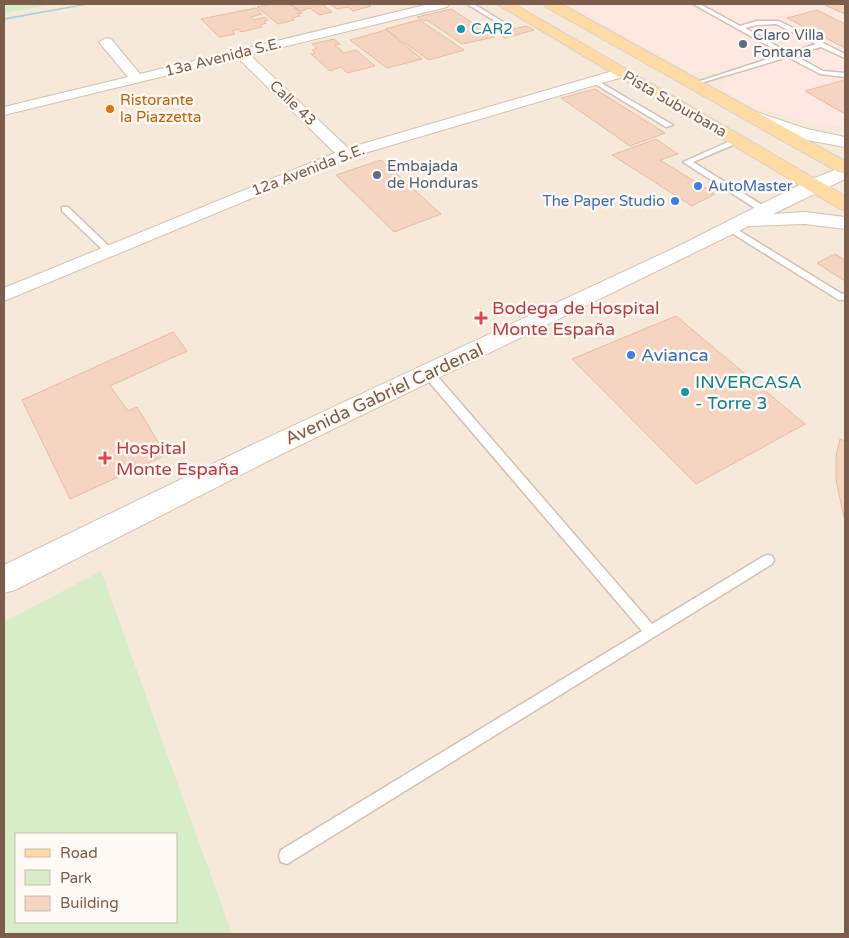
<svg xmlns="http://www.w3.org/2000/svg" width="849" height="938" viewBox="0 0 849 938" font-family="'Varela Round',sans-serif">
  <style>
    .residential { fill: #f6e9d9; fill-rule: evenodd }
    .commercial { fill: #fee8df }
    .green { fill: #d7edc8; fill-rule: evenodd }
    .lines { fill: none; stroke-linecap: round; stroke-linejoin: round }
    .stream { fill: #a3d3dc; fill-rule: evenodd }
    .building { fill: #f5d5c1; stroke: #e8bca1 }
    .lane-casing { stroke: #d4c0b2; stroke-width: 3 }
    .street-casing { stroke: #d4c0b2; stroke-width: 2 }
    .secondary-casing { stroke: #d7c1af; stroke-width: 2 }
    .primary-casing { stroke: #dad1cd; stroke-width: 2 }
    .lane { fill: #fff; fill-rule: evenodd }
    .street { fill: #fff; fill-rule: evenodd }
    .secondary { fill: #fff; fill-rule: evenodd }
    .primary { fill: #fedba2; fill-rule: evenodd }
    .culture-dot { fill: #0f9aa8; stroke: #fffaf3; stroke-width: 2 }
    .service-dot { fill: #5c6f8a; stroke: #fffaf3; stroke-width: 2 }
    .food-dot { fill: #e8710a; stroke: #fffaf3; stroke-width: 2 }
    .shop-dot { fill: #3f7fe0; stroke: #fffaf3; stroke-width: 2 }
    .health-dot { fill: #e0444e; stroke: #fffaf3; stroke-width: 2 }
    .labels { text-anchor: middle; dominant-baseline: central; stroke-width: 5; stroke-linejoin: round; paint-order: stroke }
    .far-culture-label { font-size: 15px; fill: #0d838f; stroke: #fffaf3; text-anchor: start }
    .far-service-label { font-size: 15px; fill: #4e5e75; stroke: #fffaf3; text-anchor: start }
    .far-street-label { font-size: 15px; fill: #7c5c4b; stroke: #fffaf3 }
    .far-food-label { font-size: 15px; fill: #c56008; stroke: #fffaf3; text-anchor: start }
    .far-shop-label { font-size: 15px; fill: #366cbe; stroke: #fffaf3; text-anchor: start }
    .health-label { font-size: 18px; fill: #be3a42; stroke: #fffaf3; text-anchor: start }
    .shop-label { font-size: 18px; fill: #366cbe; stroke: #fffaf3; text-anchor: start }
    .culture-label { font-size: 18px; fill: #0d838f; stroke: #fffaf3; text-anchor: start }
    .street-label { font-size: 18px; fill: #7c5c4b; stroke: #fffaf3 }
  </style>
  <rect width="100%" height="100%" fill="#fef6eb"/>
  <path class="residential" d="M 4,4 L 845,4 L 845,934 L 4,934 ZM 16,834 L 176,834 L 176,922 L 16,922 Z"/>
  <path class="commercial" d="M 569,4 L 845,4 L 845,127 L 810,123 L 754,107 L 723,91 L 723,83 L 727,81 L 706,70 L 694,74 Z"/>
  <g class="green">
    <path d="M 4,4 L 56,4 L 4,13 Z"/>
    <path d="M 101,571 L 232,934 L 4,934 L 4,622 ZM 16,834 L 176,834 L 176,922 L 16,922 Z"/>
  </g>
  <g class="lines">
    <path class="stream" d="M 84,4 L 91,4 L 4,20 L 4,18 Z"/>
  </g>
  <g class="building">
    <path d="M 271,4 L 289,4 L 302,13 L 297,14 L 300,16 L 292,18 L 294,20 L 278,24 L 257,7 Z"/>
    <path d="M 291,4 L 322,4 L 332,12 L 319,15 L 310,8 L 300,11 Z"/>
    <path d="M 330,4 L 367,4 L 371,6 L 353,11 L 348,7 L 337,9 Z"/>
    <path d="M 823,4 L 845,4 L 845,14 L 829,7 Z"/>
    <path d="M 256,8 L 262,14 L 251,17 L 254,20 L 265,17 L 268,20 L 264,21 L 266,23 L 260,25 L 262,27 L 241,32 L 239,29 L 232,31 L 235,34 L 219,37 L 201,19 Z"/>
    <path d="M 451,9 L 495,37 L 462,44 L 427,20 L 424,21 L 417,17 Z"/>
    <path d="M 817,10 L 845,24 L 845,48 L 787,18 Z"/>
    <path d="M 419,20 L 464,50 L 429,60 L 385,29 Z"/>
    <path d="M 526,26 L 534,30 L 505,38 L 498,33 Z"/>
    <path d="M 386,30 L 422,59 L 387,68 L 350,40 Z"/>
    <path d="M 334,39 L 340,44 L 335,45 L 344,53 L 356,50 L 375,66 L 347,73 L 341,67 L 330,71 L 311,54 L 315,53 L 312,50 L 317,48 L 312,44 Z"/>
    <path d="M 845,80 L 845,114 L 805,91 Z"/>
    <path d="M 595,89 L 665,133 L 630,146 L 561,98 Z"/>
    <path d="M 656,139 L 678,154 L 660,160 L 715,194 L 692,206 L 612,155 Z"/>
    <path d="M 381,160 L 441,214 L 394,232 L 336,175 Z"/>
    <path d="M 835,254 L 845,260 L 845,281 L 817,263 Z"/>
    <path d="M 676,316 L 805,424 L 696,484 L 572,359 Z"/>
    <path d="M 173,332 L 187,351 L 110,386 L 128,411 L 137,407 L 166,455 L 70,499 L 22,400 Z"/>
    <path d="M 840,439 L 845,441 L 845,522 L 836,480 L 836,456 Z"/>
  </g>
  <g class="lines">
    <g class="lane-casing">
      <g id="lane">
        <path d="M 467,4 L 474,4 L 513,28 L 508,29 Z"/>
        <path d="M 693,4 L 700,4 L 740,26 L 757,21 L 779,21 L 845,54 L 845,58 L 821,47 L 794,55 L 823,71 L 845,73 L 845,77 L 820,74 L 788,57 L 694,85 L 694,83 L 783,54 ZM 776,24 L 816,44 L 789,53 L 745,28 L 757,25 Z"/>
        <path d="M 592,80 L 596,80 L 673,125 L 666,127 L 592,82 Z"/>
        <path d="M 735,139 L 742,141 L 693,162 L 767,208 L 767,212 L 761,212 L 683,162 Z"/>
        <path d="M 62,207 L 68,207 L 112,249 L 112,253 L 106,253 L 62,211 Z"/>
        <path d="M 730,225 L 842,294 L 845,293 L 845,300 L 839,300 L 727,230 L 727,226 Z"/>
        <path d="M 428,369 L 432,370 L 652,624 L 764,556 L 768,555 L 772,556 L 774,560 L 772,564 L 287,864 L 281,862 L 279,856 L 281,850 L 642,631 L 424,376 L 423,373 L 424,370 Z"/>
      </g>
    </g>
    <g class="street-casing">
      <path id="street" d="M 429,4 L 449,4 L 447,7 L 250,55 L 348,148 L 616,70 L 621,69 L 628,73 L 626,76 L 351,157 L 4,301 L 4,288 L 335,153 L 238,58 L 4,115 L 4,107 L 128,77 L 99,42 L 106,38 L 111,39 L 140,74 Z"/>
    </g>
    <g class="secondary-casing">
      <g id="secondary">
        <path d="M 753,111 L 807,129 L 845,137 L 845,147 L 797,138 L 747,120 L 744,116 L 747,112 Z"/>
        <path d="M 845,166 L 845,179 L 773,214 L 805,212 L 845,217 L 845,229 L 805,224 L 749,226 L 274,458 L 15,590 L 4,593 L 4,565 L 254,444 L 685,243 L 807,181 Z"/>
      </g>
    </g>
    <g class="primary-casing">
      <g id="primary">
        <path d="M 497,4 L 514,4 L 845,196 L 845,210 L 838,208 Z"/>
        <path d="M 544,4 L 561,4 L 845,161 L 845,174 L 838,172 L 546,7 Z"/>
      </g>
    </g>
    <use href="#lane" class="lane"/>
    <use href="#street" class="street"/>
    <use href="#secondary" class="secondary"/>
    <use href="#primary" class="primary"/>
  </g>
  <g class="culture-dot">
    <circle cx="461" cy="29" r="5"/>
    <circle cx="685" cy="392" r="5"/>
  </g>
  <g class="service-dot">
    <circle cx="743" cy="44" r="5"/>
    <circle cx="377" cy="175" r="5"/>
  </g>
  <circle class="food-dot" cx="110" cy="109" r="5"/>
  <g class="shop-dot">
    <circle cx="698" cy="186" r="5"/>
    <circle cx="675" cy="201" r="5"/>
    <circle cx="631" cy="355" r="5"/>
  </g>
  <g class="health-dot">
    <path d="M478.5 310.5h5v5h5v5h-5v5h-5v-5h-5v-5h5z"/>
    <path d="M102.5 450.5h5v5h5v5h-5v5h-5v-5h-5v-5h5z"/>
  </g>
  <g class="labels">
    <g class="far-culture-label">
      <text x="471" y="29">CAR2</text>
    </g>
    <g class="far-service-label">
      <text x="753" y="35">Claro Villa<tspan x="753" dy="17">Fontana</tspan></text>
      <text x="387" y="166">Embajada<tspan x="387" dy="17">de Honduras</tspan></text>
    </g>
    <g class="far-street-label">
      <text transform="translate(223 57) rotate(-14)">13a Avenida S.E.</text>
      <text transform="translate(293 103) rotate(44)">Calle 43</text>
      <text transform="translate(675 104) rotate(30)">Pista Suburbana</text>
      <text transform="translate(308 170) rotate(-21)">12a Avenida S.E.</text>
    </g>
    <g class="far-food-label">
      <text x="120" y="100">Ristorante<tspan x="120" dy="17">la Piazzetta</tspan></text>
    </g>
    <g class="far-shop-label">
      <text x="708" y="186">AutoMaster</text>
      <text x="665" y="201" text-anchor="end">The Paper Studio</text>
    </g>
    <g class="health-label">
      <text x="492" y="308">Bodega de Hospital<tspan x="492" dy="21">Monte España</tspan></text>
      <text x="116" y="448">Hospital<tspan x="116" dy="21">Monte España</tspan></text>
    </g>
    <g class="shop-label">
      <text x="641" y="355">Avianca</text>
    </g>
    <g class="culture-label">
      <text x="695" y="382">INVERCASA<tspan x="695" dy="21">- Torre 3</tspan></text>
    </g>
    <g class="street-label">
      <text transform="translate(384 394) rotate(-25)">Avenida Gabriel Cardenal</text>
    </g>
  </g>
  <rect width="849" height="938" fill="none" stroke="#7c5c4b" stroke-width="10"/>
  <rect x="15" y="833" width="162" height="90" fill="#fffaf3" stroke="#cbbbb0"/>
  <rect x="25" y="849" width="25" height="8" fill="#fedba2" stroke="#cbbbb0"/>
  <text x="60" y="858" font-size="15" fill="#7c5c4b">Road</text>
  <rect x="25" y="870" width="25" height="15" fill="#d7edc8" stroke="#cbbbb0"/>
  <text x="60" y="883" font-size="15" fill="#7c5c4b">Park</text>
  <rect x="25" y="896" width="25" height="15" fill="#f5d5c1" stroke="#cbbbb0"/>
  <text x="60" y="908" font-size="15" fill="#7c5c4b">Building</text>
</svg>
